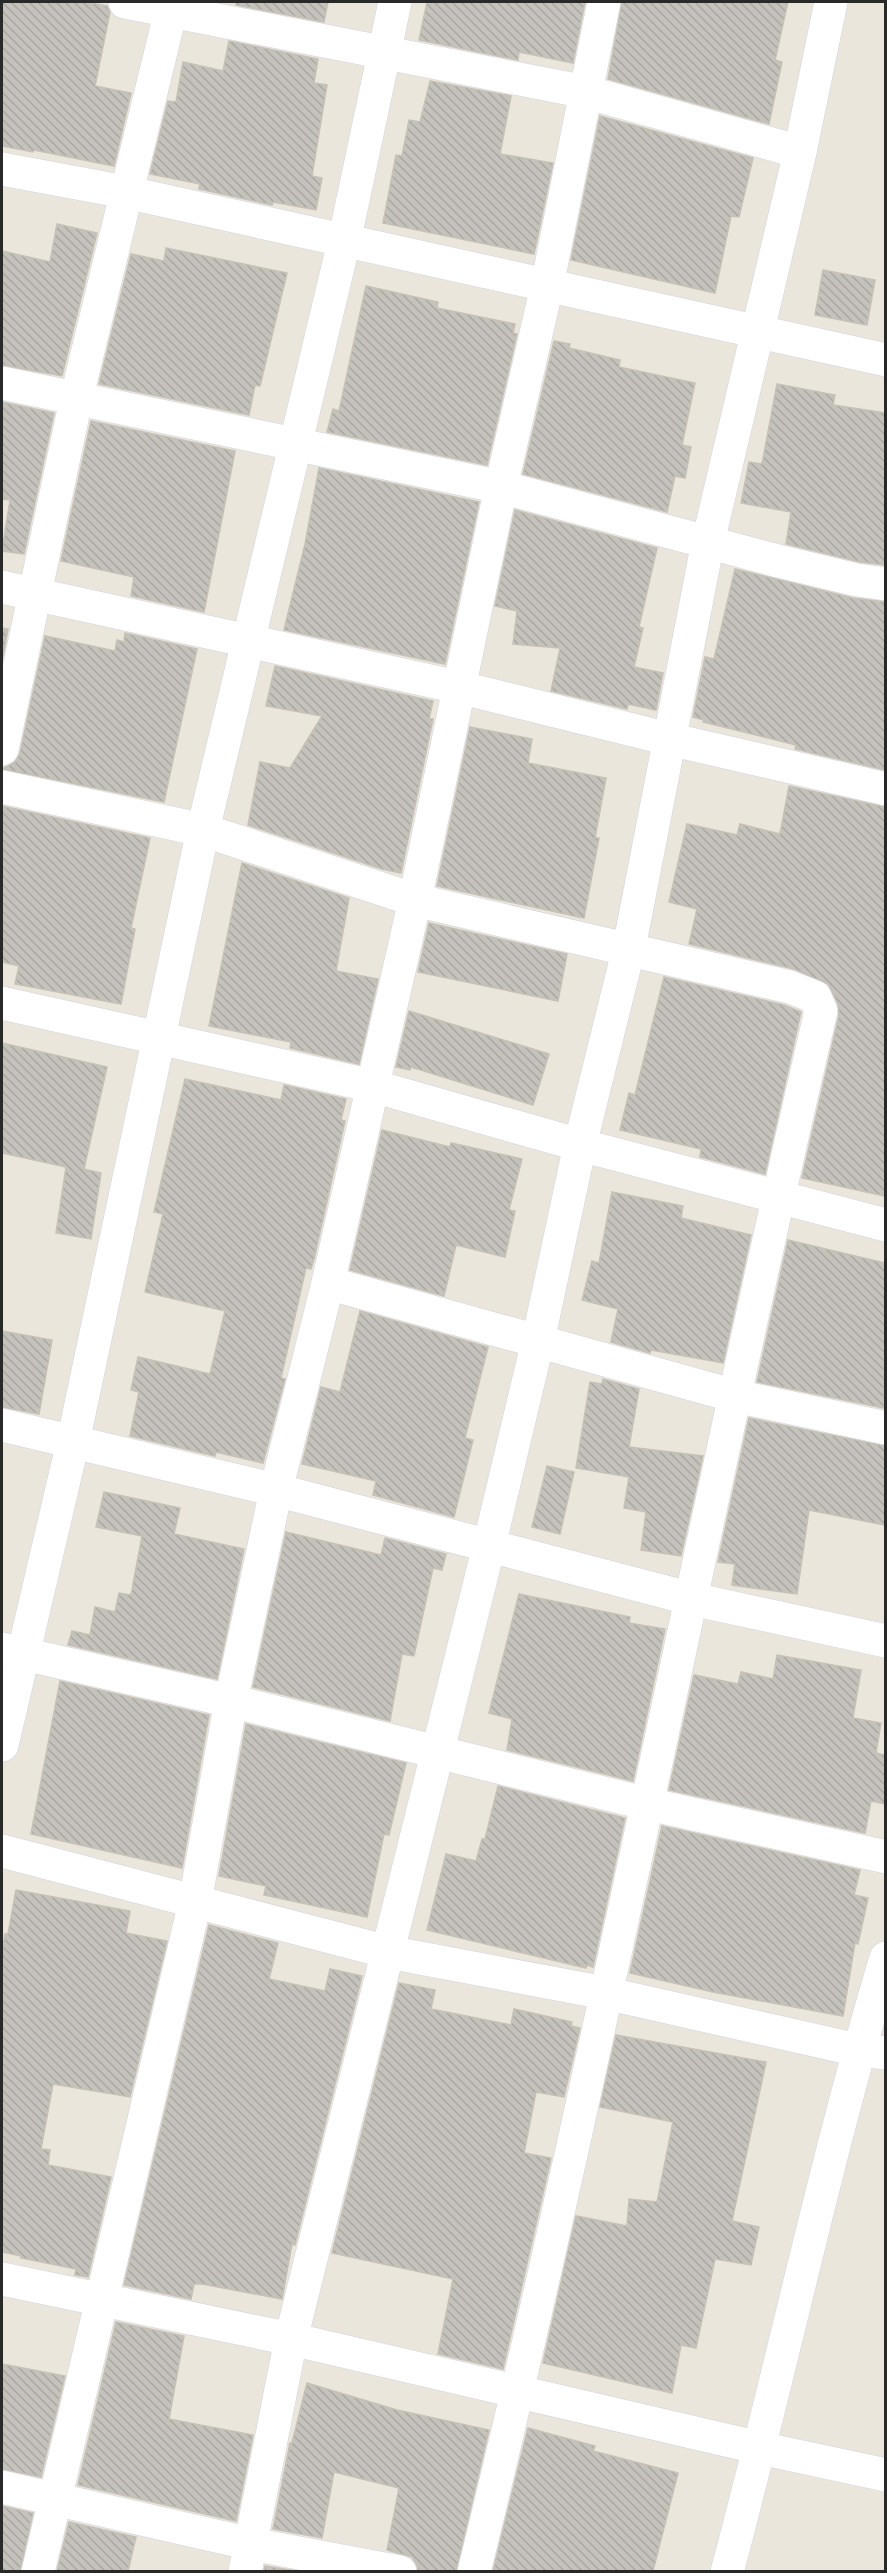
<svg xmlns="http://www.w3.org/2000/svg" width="887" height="2573" viewBox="0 0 887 2573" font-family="Figtree,sans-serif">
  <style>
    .building { fill: url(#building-back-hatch); stroke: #c5c1b6; stroke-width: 1.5 }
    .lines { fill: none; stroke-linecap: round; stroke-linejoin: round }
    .minor-casing { stroke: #d2d3e1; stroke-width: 34 }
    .minor { stroke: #fff; stroke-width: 33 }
  </style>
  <defs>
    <pattern id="building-back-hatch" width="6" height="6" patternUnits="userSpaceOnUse" patternTransform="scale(1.5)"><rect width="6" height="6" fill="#c5c2bc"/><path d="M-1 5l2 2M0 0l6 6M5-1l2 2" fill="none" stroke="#a9a7a2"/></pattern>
  </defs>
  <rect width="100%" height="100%" fill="#eae6dc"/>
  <g class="building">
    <path d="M 2,2 L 86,2 L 107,6 L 110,12 L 95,86 L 131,93 L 114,166 L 34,150 L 33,152 L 2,146 Z"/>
    <path d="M 236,2 L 328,2 L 324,22 L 236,5 Z"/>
    <path d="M 427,2 L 585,2 L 573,63 L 519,52 L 518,60 L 419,40 Z"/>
    <path d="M 622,2 L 788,2 L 775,60 L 782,62 L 769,124 L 608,79 Z"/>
    <path d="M 229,41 L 318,59 L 314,83 L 327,85 L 312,176 L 322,178 L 316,210 L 273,202 L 272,205 L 199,189 L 200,184 L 150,174 L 168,101 L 176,102 L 183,62 L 223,71 Z"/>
    <path d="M 430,81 L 511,96 L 500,154 L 553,163 L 534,254 L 383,223 L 396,155 L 402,156 L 409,120 L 420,122 Z"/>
    <path d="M 600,116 L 753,158 L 739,217 L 731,216 L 715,293 L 571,260 Z"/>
    <path d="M 57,224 L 97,233 L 62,376 L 2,365 L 2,251 L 50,262 Z"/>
    <path d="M 166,248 L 287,273 L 260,386 L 255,385 L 249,415 L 99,384 L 131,254 L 164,261 Z"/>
    <path d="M 823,270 L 875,280 L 867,325 L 815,315 Z"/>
    <path d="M 366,286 L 438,302 L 437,308 L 515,324 L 513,333 L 517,334 L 487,465 L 327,432 L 333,409 L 339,411 Z"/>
    <path d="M 554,341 L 570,344 L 569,348 L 620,360 L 619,367 L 695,383 L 682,445 L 691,447 L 685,478 L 675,476 L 667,512 L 523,474 Z"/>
    <path d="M 777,384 L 835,395 L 833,405 L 885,413 L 885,565 L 860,562 L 786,544 L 791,512 L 741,503 L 749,462 L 762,464 Z"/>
    <path d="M 2,402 L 54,413 L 24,554 L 2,551 L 10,500 L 2,499 Z"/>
    <path d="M 91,421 L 235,451 L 204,612 L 131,596 L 134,577 L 61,561 Z"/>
    <path d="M 319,468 L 479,502 L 445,664 L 284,630 L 305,544 Z"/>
    <path d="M 515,510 L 657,548 L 639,627 L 643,628 L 634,667 L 663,673 L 656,710 L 628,704 L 627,709 L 551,691 L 560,648 L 513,644 L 517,611 L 495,606 Z"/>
    <path d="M 735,569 L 853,598 L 885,602 L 885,770 L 795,749 L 796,745 L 703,722 L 704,720 L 693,717 L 705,657 L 714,659 Z"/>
    <path d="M 2,628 L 8,629 L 2,661 Z"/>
    <path d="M 125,633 L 197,649 L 164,802 L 2,769 L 15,762 L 20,753 L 45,636 L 115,651 L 117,640 L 124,642 Z"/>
    <path d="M 275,666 L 433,701 L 429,719 L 433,719 L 401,873 L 382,869 L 248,825 L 260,762 L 290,768 L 322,716 L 266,706 Z"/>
    <path d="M 470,727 L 532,739 L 528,763 L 606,778 L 595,838 L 599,838 L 584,918 L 437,886 Z"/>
    <path d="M 789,786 L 885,807 L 885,1196 L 802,1178 L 839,1015 L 838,1004 L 828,984 L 794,969 L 689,944 L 697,909 L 669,902 L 687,824 L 737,835 L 740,824 L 780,834 Z"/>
    <path d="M 2,806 L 150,838 L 131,928 L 135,929 L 121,1004 L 15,984 L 19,966 L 2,962 Z"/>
    <path d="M 242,863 L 349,898 L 336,971 L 378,979 L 359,1064 L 290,1048 L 291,1042 L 209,1026 Z"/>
    <path d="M 429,923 L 567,954 L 558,1001 L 418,972 Z"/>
    <path d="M 664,977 L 784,1005 L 801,1012 L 765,1174 L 700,1157 L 701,1149 L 620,1130 L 629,1093 L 635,1095 Z"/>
    <path d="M 409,1011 L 549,1054 L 533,1105 L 411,1067 L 410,1070 L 396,1067 Z"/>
    <path d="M 2,1043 L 107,1067 L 84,1169 L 101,1173 L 91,1239 L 56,1233 L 66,1167 L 2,1153 Z"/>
    <path d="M 185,1079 L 281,1100 L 284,1085 L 346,1099 L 341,1120 L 345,1121 L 314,1259 L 311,1269 L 306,1268 L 281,1378 L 285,1379 L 263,1463 L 216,1452 L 215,1456 L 130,1436 L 139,1392 L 131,1390 L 138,1357 L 210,1374 L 225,1311 L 145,1292 L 163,1214 L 154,1212 Z"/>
    <path d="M 382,1130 L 450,1147 L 451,1143 L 522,1159 L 509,1210 L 515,1211 L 505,1257 L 456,1245 L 444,1296 L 350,1270 Z"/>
    <path d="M 612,1192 L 683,1206 L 681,1218 L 751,1235 L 723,1363 L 651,1350 L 650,1353 L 611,1342 L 618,1309 L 582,1300 L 592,1261 L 599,1263 Z"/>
    <path d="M 788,1240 L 885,1263 L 884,1408 L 757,1382 Z"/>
    <path d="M 360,1311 L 488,1347 L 465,1438 L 473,1440 L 454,1517 L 373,1495 L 376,1481 L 302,1464 L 321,1387 L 340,1392 Z"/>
    <path d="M 2,1331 L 52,1340 L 39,1414 L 2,1407 Z"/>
    <path d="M 603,1379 L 639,1389 L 629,1447 L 703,1456 L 681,1556 L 641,1550 L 646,1512 L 624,1508 L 629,1477 L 576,1468 L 590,1382 L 602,1384 Z"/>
    <path d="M 749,1418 L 885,1446 L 885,1525 L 809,1510 L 797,1594 L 732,1585 L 735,1564 L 718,1562 Z"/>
    <path d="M 547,1466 L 574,1472 L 560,1534 L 532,1527 Z"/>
    <path d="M 104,1492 L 180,1508 L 174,1534 L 244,1549 L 217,1679 L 68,1645 L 72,1631 L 90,1635 L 95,1607 L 115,1612 L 119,1593 L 131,1595 L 142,1536 L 96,1527 Z"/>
    <path d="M 286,1532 L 381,1555 L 385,1538 L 446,1554 L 442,1570 L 433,1568 L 414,1656 L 402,1654 L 390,1721 L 253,1687 Z"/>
    <path d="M 519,1594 L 630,1617 L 629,1623 L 665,1629 L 633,1781 L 507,1750 L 512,1719 L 489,1713 Z"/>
    <path d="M 777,1655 L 861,1670 L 853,1718 L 881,1723 L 876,1753 L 885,1755 L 885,1804 L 871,1801 L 865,1833 L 669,1790 L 694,1675 L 738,1684 L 741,1672 L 773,1679 Z"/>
    <path d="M 60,1681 L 209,1715 L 182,1868 L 31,1834 Z"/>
    <path d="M 246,1724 L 406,1763 L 389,1835 L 384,1834 L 367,1917 L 264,1895 L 266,1886 L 219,1876 Z"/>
    <path d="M 498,1786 L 625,1818 L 593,1967 L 587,1965 L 586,1968 L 427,1930 L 446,1854 L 476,1861 L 482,1839 L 485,1839 Z"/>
    <path d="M 662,1826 L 860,1870 L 854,1895 L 868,1898 L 858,1944 L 855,1943 L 843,2016 L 713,1992 L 630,1973 Z"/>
    <path d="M 16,1890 L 130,1911 L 126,1933 L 167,1941 L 130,2097 L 53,2084 L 41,2149 L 50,2150 L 48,2165 L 111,2177 L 88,2277 L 75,2275 L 76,2269 L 21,2258 L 21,2256 L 2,2252 L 2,1952 L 5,1934 L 8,1934 Z"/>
    <path d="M 209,1925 L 278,1943 L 269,1979 L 325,1991 L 330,1969 L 362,1976 L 295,2245 L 292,2244 L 282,2299 L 202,2284 L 194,2284 L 191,2299 L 124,2285 Z"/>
    <path d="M 399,1983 L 435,1990 L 431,2009 L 511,2025 L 514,2009 L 572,2022 L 571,2026 L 580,2028 L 564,2097 L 536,2092 L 524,2153 L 551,2158 L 503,2369 L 438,2354 L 453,2279 L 332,2253 Z"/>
    <path d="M 616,2035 L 766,2062 L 732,2221 L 759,2227 L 751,2265 L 715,2259 L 696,2348 L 681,2345 L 672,2393 L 543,2363 L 576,2216 L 627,2226 L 629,2199 L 657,2202 L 673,2122 L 600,2107 Z"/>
    <path d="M 116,2322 L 184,2336 L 169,2419 L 253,2435 L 236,2521 L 78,2485 Z"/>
    <path d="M 2,2364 L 65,2376 L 41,2477 L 2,2469 Z"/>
    <path d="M 307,2383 L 397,2410 L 489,2430 L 456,2571 L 418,2571 L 417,2565 L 412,2557 L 387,2550 L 399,2488 L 334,2472 L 322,2538 L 273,2529 L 290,2443 L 292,2443 Z"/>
    <path d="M 528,2428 L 595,2446 L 593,2451 L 678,2473 L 653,2571 L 493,2571 Z"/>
    <path d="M 2,2506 L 33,2513 L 20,2571 L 2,2571 Z"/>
    <path d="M 69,2522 L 136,2537 L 128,2571 L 57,2571 Z"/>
    <path d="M 265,2566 L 296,2571 L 264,2571 Z"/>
  </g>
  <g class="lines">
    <g class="minor-casing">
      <g id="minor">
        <path d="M 125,2 L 586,92 L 800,152"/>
        <path d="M 2,169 L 125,192 L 886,360"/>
        <path d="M 2,383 L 501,487 L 778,561 L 857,580 L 886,584"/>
        <path d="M 2,587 L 458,687 L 669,739 L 886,789"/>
        <path d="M 2,749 L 76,400 L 173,2"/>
        <path d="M 2,787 L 203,830 L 415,900 L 790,987 L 815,997 L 821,1011 C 700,1530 601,2054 474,2572"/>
        <path d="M 2,1003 L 373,1086 L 580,1145 L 886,1225"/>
        <path d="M 328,1283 L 735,1396 L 886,1428"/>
        <path d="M 2,1425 L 276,1490 L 692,1599 L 886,1641"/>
        <path d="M 2,1649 L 231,1701 L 648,1804 L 886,1857"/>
        <path d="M 2,1745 L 73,1442 L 203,830 L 344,242 L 395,2"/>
        <path d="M 2,1851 L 388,1952 L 605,1993 L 858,2050 L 886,2053"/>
        <path d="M 2,2279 L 291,2339 L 760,2448 L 886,2475"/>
        <path d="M 2,2487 L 251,2544 L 400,2572"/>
        <path d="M 38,2572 L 195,1902 L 231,1701 L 276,1490 L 328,1283 L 415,900 L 501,487 L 547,286 L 604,2"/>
        <path d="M 245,2572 L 291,2339 L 489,1546 L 538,1341 L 580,1145 L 629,948 L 708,542 L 800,152 L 831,2"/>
        <path d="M 727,2572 C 782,2368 825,2160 886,1958"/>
      </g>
    </g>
    <use href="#minor" class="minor"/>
  </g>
  <rect width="887" height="2573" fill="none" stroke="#292929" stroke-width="6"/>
</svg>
